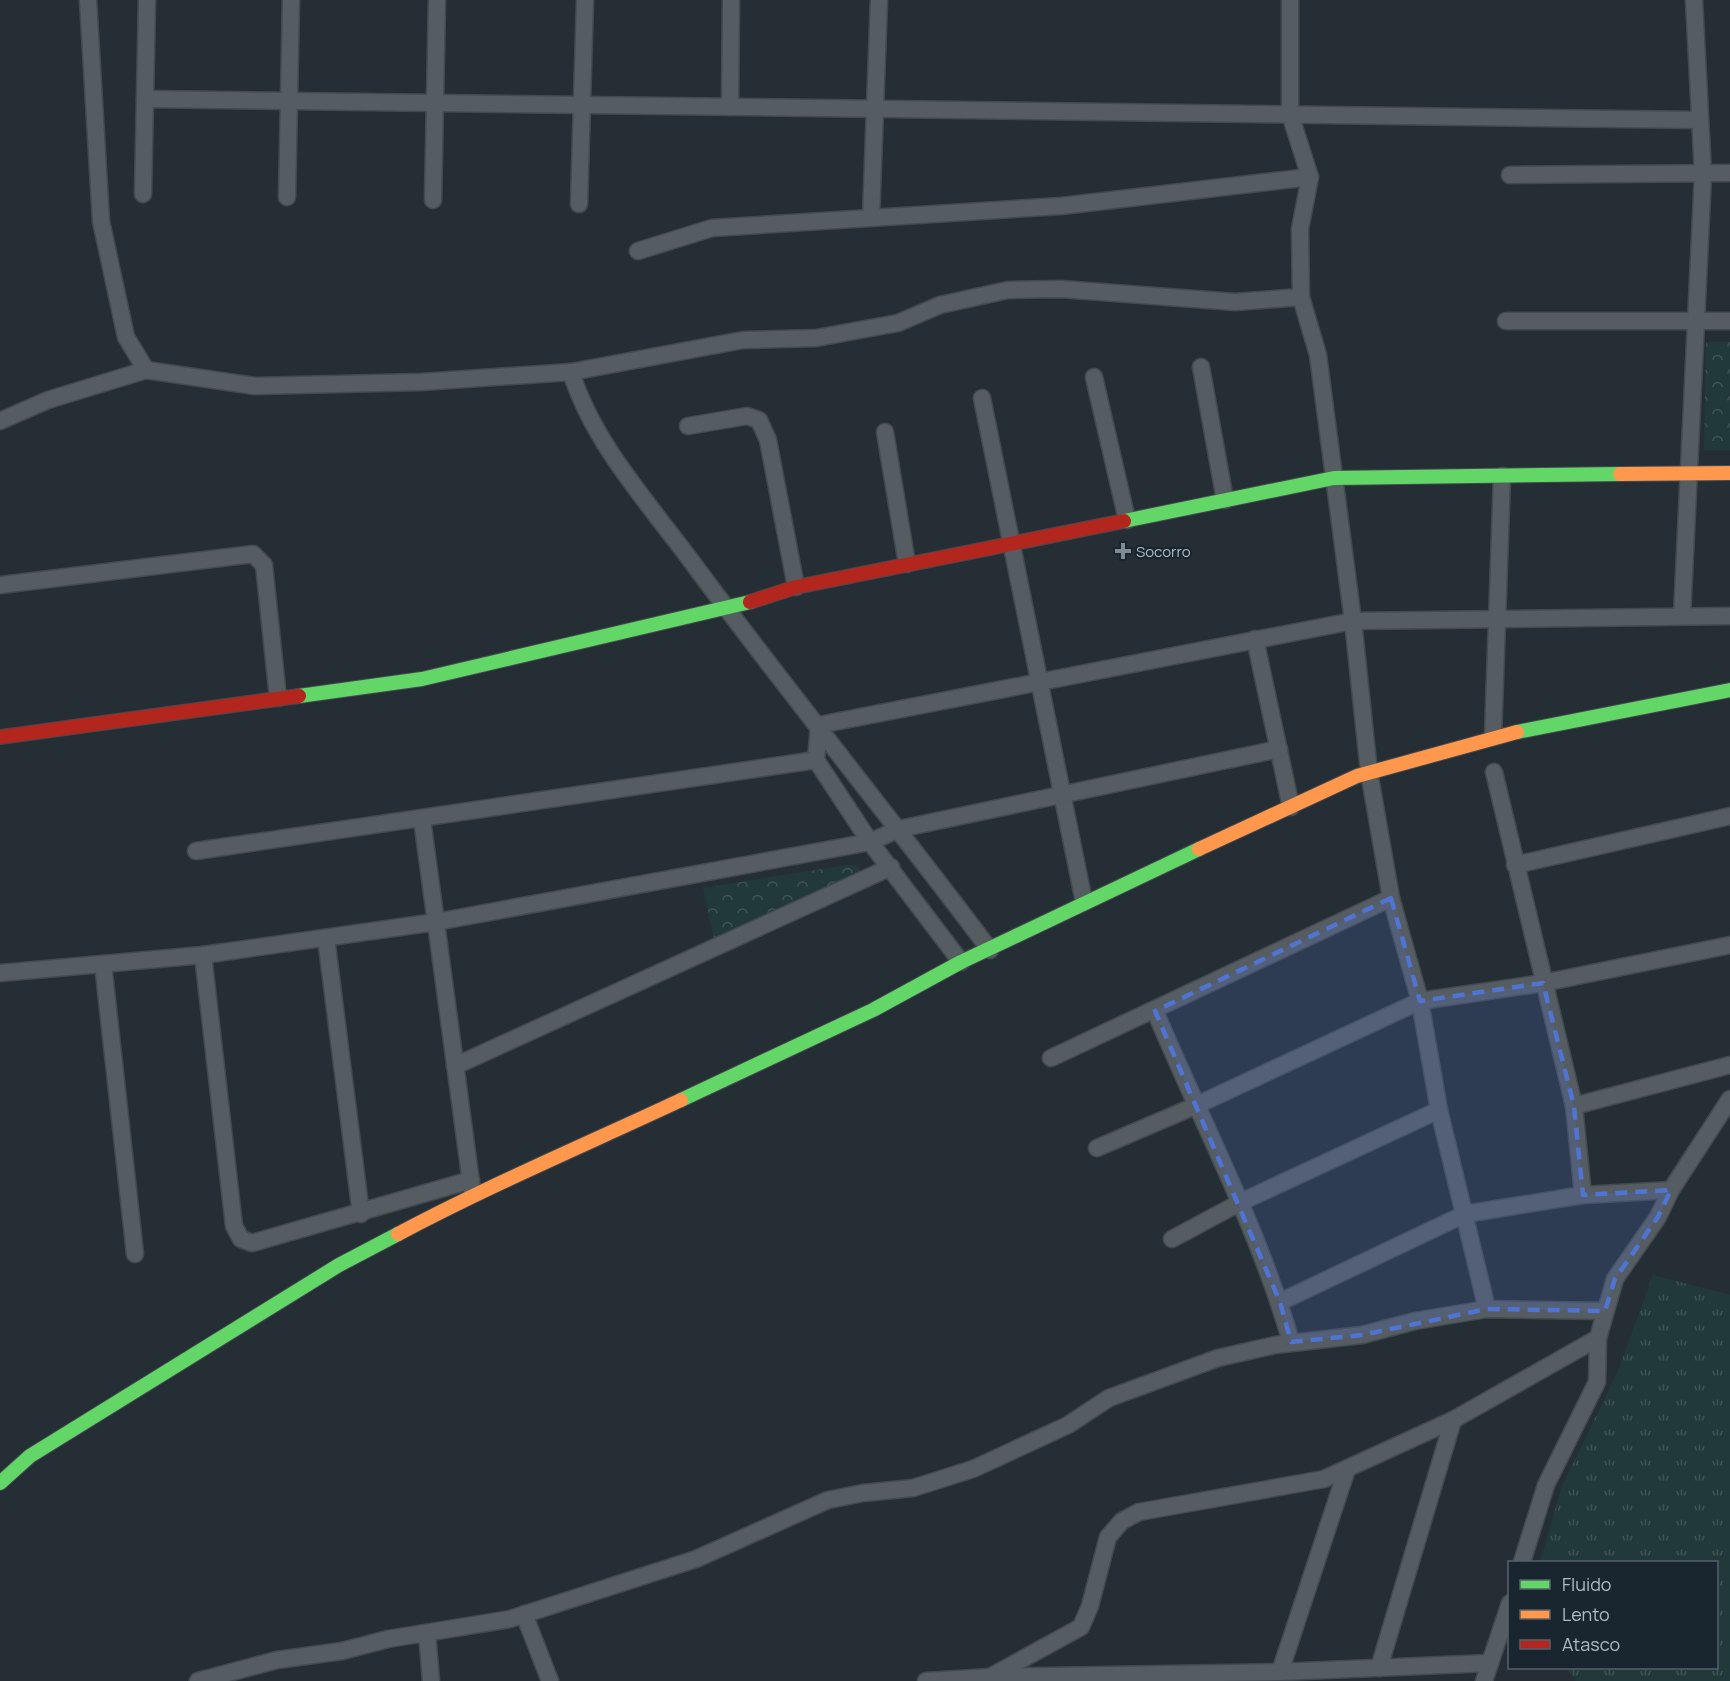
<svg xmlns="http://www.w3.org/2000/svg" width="1730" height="1681" viewBox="0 0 1730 1681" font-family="Manrope,sans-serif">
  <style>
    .grass { fill: url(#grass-tufts) }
    .park { fill: url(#park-crowns) }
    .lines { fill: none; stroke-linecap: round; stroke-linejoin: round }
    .street-casing { stroke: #434a4f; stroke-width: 19 }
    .fast-casing { stroke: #434a4f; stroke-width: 16 }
    .slow-casing { stroke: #434a4f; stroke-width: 16 }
    .jam-casing { stroke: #434a4f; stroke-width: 16 }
    .street { stroke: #555c62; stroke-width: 16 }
    .fast { stroke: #63d668; stroke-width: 14 }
    .slow { stroke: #ff974d; stroke-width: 14 }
    .jam { stroke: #b3261e; stroke-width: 14 }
    .marked { fill: #5074d2; fill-opacity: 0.2; stroke: #5074d2; stroke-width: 4.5; stroke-dasharray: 12 8; stroke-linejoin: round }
    .poi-dot { fill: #7e8a94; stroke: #19262f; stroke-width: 2 }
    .labels { text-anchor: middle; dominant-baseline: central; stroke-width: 4.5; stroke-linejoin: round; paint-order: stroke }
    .poi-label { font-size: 15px; fill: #aebcc7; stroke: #19262f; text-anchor: start }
  </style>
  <defs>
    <pattern id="grass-tufts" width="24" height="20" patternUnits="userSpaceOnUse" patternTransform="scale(1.5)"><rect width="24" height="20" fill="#223939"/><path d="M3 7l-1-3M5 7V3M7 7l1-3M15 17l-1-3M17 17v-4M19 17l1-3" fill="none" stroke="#405454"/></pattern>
    <pattern id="park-crowns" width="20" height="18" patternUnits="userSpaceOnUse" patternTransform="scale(1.5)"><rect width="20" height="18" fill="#223939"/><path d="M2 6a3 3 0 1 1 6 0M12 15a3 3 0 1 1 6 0" fill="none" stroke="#405454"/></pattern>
  </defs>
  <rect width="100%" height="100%" fill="#252e34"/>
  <path class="grass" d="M 1653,1275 L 1730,1295 L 1730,1681 L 1576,1681 L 1567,1668 L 1716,1668 L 1716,1562 L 1540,1562 L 1562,1486 L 1618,1371 Z"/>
  <g class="park">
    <path d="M 1706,342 L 1730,342 L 1730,450 L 1704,450 Z"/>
    <path d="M 847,865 L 857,865 L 864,875 L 717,952 L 703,888 Z"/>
  </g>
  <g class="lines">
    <g class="street-casing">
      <g id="street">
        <path d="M 88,0 L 101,221 L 126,337 L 146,370"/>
        <path d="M 1290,0 L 1290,114 L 1310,177 L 1300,229 L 1301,297 L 1318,355 L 1353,621 L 1369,772 L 1391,898 L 1420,1001 L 1439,1110 L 1487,1309"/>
        <path d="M 145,99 L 1699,120"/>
        <path d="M 730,107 L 731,0"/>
        <path d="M 1510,175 L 1730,173"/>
        <path d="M 143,194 L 147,0"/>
        <path d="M 287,197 L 291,0"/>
        <path d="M 433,200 L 437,0"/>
        <path d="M 579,204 L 585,0"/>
        <path d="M 871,217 L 879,0"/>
        <path d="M 638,251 L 712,228 L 1061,206 L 1310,177"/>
        <path d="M 1506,321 L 1730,321"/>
        <path d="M 1201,367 L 1225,500"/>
        <path d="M 571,372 C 593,442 645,499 689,558 C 787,691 891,818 990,950"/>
        <path d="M 1094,377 L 1127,520"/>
        <path d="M 982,398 L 1084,902"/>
        <path d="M 0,421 L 48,400 L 146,370 L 255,386 L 421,382 L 571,372 L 743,340 L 816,338 L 898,323 L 940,305 L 1008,290 L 1061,289 L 1235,302 L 1301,297"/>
        <path d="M 688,426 L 747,416 L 759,420 L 768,440 L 796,587"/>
        <path d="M 885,432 L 907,564"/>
        <path d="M 0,585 L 253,554 L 264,565 L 278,698"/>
        <path d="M 1682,616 L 1703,174 L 1694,0"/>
        <path d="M 1255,639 L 1291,807"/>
        <path d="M 819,725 L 1353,621 L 1730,616"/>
        <path d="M 819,725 L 816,760 L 870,842 L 899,829 L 1279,749"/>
        <path d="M 1493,737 L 1502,476"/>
        <path d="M 1494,772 L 1574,1106 L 1583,1195"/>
        <path d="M 422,819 L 472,1190"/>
        <path d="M 196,851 L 816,760"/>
        <path d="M 1515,865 L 1730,816"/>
        <path d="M 326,938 L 361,1214"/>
        <path d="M 203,955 L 234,1226 L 241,1239 L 252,1243 L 471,1180"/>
        <path d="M 103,964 L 135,1254"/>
        <path d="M 0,973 L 203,955 L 436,922 L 870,842 L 961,962"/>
        <path d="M 1155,1011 C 1201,1121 1258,1227 1291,1342"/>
        <path d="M 1051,1058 L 1391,898"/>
        <path d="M 455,1066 L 891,867"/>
        <path d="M 1574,1106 L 1730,1065"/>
        <path d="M 1097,1148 L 1195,1106 L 1420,1001 L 1543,983 L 1730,945"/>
        <path d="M 1172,1239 L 1241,1202 L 1439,1110"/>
        <path d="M 1280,1302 L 1465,1214 L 1583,1195 L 1671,1190"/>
        <path d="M 1522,1562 L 1546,1485 L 1597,1382 L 1598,1338 L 1615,1279 L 1658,1217 L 1671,1190 L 1730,1099"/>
        <path d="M 524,1614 L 550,1681"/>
        <path d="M 427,1633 L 431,1681"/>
        <path d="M 1379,1668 L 1453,1420"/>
        <path d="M 1280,1672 L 1347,1469"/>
        <path d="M 990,1677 L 1081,1627 L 1090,1606 L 1108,1537 L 1122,1521 L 1139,1512 L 1324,1479 L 1453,1420 L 1598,1338"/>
        <path d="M 198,1681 L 277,1660 L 342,1651 L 388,1639 L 510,1619 L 696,1559 L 828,1500 L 863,1493 L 913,1488 L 973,1469 L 1068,1425 L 1109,1398 L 1218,1358 L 1275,1345 L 1362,1335 L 1415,1321 L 1487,1309 L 1605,1311"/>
        <path d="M 926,1681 L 990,1677 L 1280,1672 L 1490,1663"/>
        <path d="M 1484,1681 L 1510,1603"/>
      </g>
    </g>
    <g class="fast-casing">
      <g id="fast">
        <path d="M 1124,521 L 1334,478 L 1620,474"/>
        <path d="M 299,696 L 422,679 L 750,602"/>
        <path d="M 1517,732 L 1730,690"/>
        <path d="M 681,1100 L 873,1010 L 961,962 L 1199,849"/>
        <path d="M 0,1483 L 30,1456 L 339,1265 L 398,1234"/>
      </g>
    </g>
    <g class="slow-casing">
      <g id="slow">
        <path d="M 1620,474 L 1730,473"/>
        <path d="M 1199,849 L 1357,776 L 1517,732"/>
        <path d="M 398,1234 C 490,1185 587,1144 681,1100"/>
      </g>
    </g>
    <g class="jam-casing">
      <g id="jam">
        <path d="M 750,602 L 796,587 L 1124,521"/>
        <path d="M 0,737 L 299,696"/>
      </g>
    </g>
    <use href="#street" class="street"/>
    <use href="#fast" class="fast"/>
    <use href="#slow" class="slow"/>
    <use href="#jam" class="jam"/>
  </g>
  <path class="marked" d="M 1391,898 L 1420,1001 L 1543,983 L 1574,1106 L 1583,1195 L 1671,1190 L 1658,1217 L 1615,1279 L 1605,1311 L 1487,1309 L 1362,1335 L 1291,1342 L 1280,1302 L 1155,1011 Z"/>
  <path class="poi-dot" d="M1120 542h6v6h6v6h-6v6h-6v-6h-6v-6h6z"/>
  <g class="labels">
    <g class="poi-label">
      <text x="1136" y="551">Socorro</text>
    </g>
  </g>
  <rect x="1508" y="1561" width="210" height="108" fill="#19262f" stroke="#55626c" stroke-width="1.5"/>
  <rect x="1520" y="1580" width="30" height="9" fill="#63d668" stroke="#55626c" stroke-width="1.5"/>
  <text x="1562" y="1591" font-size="18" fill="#aebcc7">Fluido</text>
  <rect x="1520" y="1610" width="30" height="9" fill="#ff974d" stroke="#55626c" stroke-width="1.5"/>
  <text x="1562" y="1621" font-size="18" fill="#aebcc7">Lento</text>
  <rect x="1520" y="1640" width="30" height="9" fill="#b3261e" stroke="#55626c" stroke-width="1.5"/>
  <text x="1562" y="1651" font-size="18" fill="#aebcc7">Atasco</text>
</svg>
